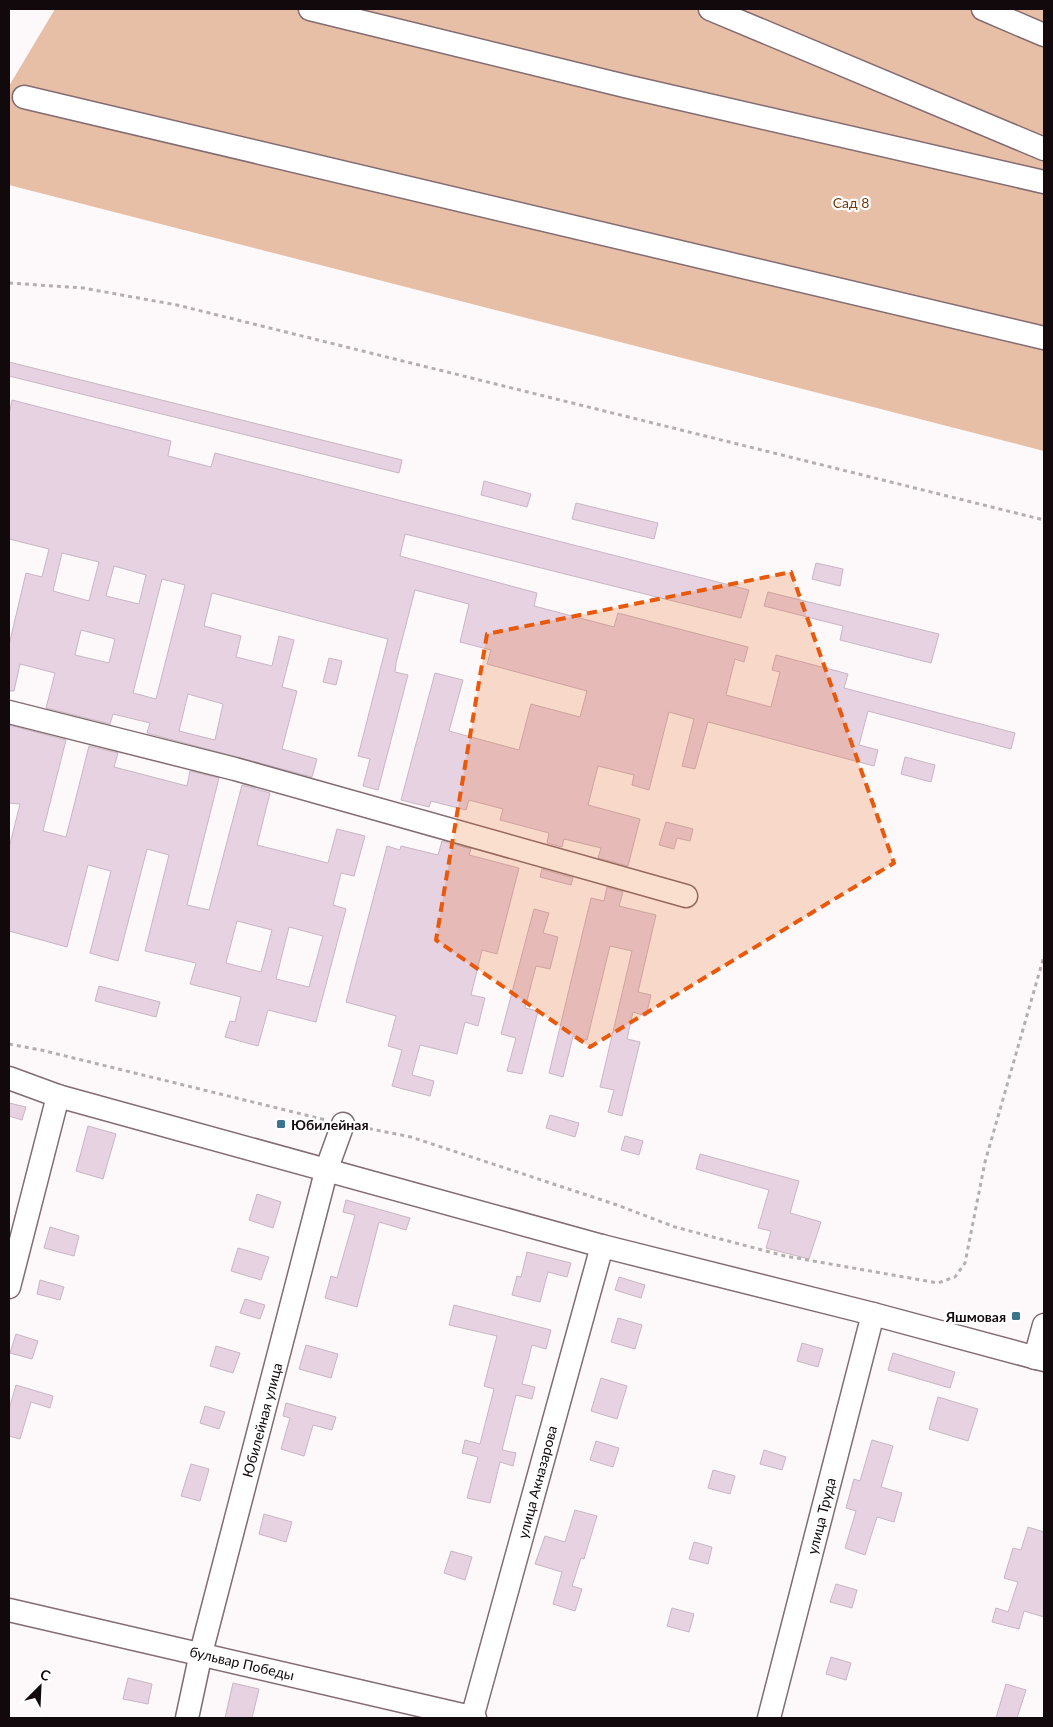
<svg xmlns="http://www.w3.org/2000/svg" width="1053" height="1727" viewBox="0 0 1053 1727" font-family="Lato,sans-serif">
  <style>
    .green { fill: #e7bea6 }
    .building { fill: #e6d2e1; stroke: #c9b6c4; fill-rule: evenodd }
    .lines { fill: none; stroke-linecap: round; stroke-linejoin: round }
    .minor-casing { stroke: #826c72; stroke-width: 25 }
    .path { stroke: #b5afb0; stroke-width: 3; stroke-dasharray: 4 4; stroke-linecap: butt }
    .minor { stroke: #fff; stroke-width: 22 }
    .marked { fill: #e8590c; fill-opacity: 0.2; stroke: #e8590c; stroke-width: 4; stroke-dasharray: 10 6; stroke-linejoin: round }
    .poi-dot { fill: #3a758d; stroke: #fff; stroke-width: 2 }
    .labels { text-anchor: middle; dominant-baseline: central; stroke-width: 4.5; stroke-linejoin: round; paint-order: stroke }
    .park-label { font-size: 14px; fill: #71380a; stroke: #fff }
    .poi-label { font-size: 14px; font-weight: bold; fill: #11090b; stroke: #fff; text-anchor: start }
    .street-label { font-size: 14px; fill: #11090b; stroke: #fff }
  </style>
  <rect width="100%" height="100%" fill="#fdf8f9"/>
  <path class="green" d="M 55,9 L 1044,9 L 1044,451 L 9,185 L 9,86 Z"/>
  <g class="building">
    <path d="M 9,362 L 402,460 L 399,473 L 9,376 Z"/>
    <path d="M 12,400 L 171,441 L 168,456 L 211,467 L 215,453 L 749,590 L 741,618 L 405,534 L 400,556 L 537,593 L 534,606 L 614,627 L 618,613 L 748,647 L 744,662 L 735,659 L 726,695 L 771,707 L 780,672 L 772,670 L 776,655 L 848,674 L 844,688 L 1015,733 L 1011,749 L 868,711 L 859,745 L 878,750 L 874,766 L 708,722 L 695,769 L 682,766 L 694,719 L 669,712 L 649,790 L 632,785 L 634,775 L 598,766 L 588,805 L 640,819 L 628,866 L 598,858 L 601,848 L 564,839 L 562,847 L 547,843 L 549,833 L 500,820 L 503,809 L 469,800 L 466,810 L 431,801 L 429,807 L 401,800 L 435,673 L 463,680 L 449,731 L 519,750 L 531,704 L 580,717 L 587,691 L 487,664 L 491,650 L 460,642 L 469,604 L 415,590 L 396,663 L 395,672 L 408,675 L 378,790 L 363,786 L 370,759 L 358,756 L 388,639 L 212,593 L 204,626 L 241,636 L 236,657 L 272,666 L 279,636 L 294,640 L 282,687 L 297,691 L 282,749 L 317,759 L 312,777 L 147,733 L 150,723 L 113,714 L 110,724 L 46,708 L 55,673 L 20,664 L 14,691 L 9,691 L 9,645 L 26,573 L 42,577 L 49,549 L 9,539 L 9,415 ZM 62,553 L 99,562 L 89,601 L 53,591 ZM 114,566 L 146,575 L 139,604 L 106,596 ZM 162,579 L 185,585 L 156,699 L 133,693 ZM 81,630 L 115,639 L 109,663 L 75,655 ZM 188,694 L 223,704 L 215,740 L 179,731 Z"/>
    <path d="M 484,481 L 531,494 L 527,507 L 481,495 Z"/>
    <path d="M 576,503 L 658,523 L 654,539 L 572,519 Z"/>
    <path d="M 816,563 L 843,569 L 840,586 L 812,579 Z"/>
    <path d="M 768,592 L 939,634 L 931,663 L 840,640 L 843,626 L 764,606 Z"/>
    <path d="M 329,658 L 342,661 L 336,685 L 323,682 Z"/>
    <path d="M 9,725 L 66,740 L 43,831 L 66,837 L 89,746 L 118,753 L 114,767 L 187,786 L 190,771 L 219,778 L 187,905 L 209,910 L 242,785 L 270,793 L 257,845 L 328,863 L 337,829 L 365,836 L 354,876 L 341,873 L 333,905 L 346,909 L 316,1022 L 268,1010 L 258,1046 L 225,1037 L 230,1021 L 235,1022 L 241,997 L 190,984 L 196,963 L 145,951 L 169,855 L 147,849 L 118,961 L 90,953 L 111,871 L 88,865 L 67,947 L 9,931 L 9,848 L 20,804 L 9,803 ZM 237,921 L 272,930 L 261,972 L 226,963 ZM 289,927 L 323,936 L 309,987 L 276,979 Z"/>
    <path d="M 905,757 L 935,765 L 931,782 L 901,774 Z"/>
    <path d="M 666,822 L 693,829 L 690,841 L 677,838 L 674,849 L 659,845 Z"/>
    <path d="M 442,841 L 471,849 L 469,855 L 519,868 L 497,954 L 482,950 L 471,995 L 485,998 L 478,1026 L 465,1022 L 457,1054 L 420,1045 L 412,1075 L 434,1081 L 430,1096 L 392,1086 L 402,1050 L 388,1046 L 396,1016 L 346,1002 L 387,846 L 400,850 L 401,846 L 438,855 Z"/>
    <path d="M 542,869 L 573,878 L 571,885 L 540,877 Z"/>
    <path d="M 607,887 L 623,892 L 619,906 L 656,915 L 638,992 L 651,995 L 646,1016 L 633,1012 L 627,1039 L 640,1042 L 622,1116 L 608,1112 L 614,1090 L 600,1087 L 632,951 L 610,946 L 587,1040 L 573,1036 L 563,1077 L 549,1073 L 591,898 L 604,901 Z"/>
    <path d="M 534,909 L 549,913 L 543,933 L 558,937 L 550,969 L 536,966 L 525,1008 L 538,1011 L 522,1074 L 507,1071 L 516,1038 L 501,1034 Z"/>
    <path d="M 99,986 L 160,1002 L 156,1017 L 95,1001 Z"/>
    <path d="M 9,1103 L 26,1107 L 22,1120 L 9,1116 Z"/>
    <path d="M 550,1115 L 579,1123 L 575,1137 L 546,1128 Z"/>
    <path d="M 88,1126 L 116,1134 L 103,1179 L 76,1171 Z"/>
    <path d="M 625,1136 L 643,1141 L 639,1155 L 621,1150 Z"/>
    <path d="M 700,1154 L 799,1181 L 790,1213 L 821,1222 L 809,1259 L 766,1248 L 771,1231 L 758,1228 L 769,1190 L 696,1169 Z"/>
    <path d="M 257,1194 L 281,1202 L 273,1228 L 249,1220 Z"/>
    <path d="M 346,1200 L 410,1218 L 406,1230 L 379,1222 L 357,1307 L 325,1298 L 331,1276 L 337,1278 L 355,1215 L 343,1212 Z"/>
    <path d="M 50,1227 L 79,1236 L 74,1256 L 44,1248 Z"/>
    <path d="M 238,1248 L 269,1257 L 261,1280 L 231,1271 Z"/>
    <path d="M 527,1252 L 571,1263 L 567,1277 L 548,1272 L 540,1302 L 512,1295 L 517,1276 L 521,1277 Z"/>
    <path d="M 619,1277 L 645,1285 L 641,1298 L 615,1290 Z"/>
    <path d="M 40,1280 L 64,1287 L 60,1300 L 37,1294 Z"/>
    <path d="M 245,1299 L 265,1305 L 260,1319 L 240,1313 Z"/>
    <path d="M 454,1305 L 551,1330 L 546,1349 L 532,1345 L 522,1384 L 535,1387 L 532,1399 L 516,1395 L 502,1450 L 516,1453 L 513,1466 L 500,1462 L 490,1503 L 467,1498 L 478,1457 L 462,1453 L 465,1440 L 480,1444 L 494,1389 L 484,1386 L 497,1336 L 449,1325 Z"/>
    <path d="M 618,1318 L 642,1325 L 635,1349 L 611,1342 Z"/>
    <path d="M 16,1334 L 38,1341 L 32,1359 L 10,1353 Z"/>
    <path d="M 802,1343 L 823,1349 L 818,1367 L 797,1361 Z"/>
    <path d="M 306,1345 L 338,1354 L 331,1378 L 299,1369 Z"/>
    <path d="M 216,1346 L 240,1353 L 233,1373 L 210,1366 Z"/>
    <path d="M 893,1353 L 955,1372 L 950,1388 L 888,1370 Z"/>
    <path d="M 601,1378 L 627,1386 L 617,1419 L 591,1411 Z"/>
    <path d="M 16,1385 L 53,1396 L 50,1408 L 31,1402 L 20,1439 L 9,1436 L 9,1409 Z"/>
    <path d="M 938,1397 L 978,1409 L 968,1441 L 929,1429 Z"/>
    <path d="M 286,1403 L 336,1417 L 332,1430 L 313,1425 L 304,1456 L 281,1449 L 290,1418 L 283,1416 Z"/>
    <path d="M 205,1406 L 225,1412 L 219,1429 L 200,1423 Z"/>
    <path d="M 872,1440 L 893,1446 L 881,1487 L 902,1493 L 894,1522 L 877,1517 L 865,1555 L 845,1548 L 856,1511 L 846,1508 L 854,1479 L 860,1481 Z"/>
    <path d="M 596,1441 L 619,1448 L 613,1467 L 590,1460 Z"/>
    <path d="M 764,1450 L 786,1457 L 782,1470 L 760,1464 Z"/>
    <path d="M 191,1464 L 209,1469 L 200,1501 L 181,1496 Z"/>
    <path d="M 713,1470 L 735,1476 L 730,1494 L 708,1488 Z"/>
    <path d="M 575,1510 L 597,1516 L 584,1559 L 581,1558 L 572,1586 L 582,1589 L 575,1611 L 553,1604 L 562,1572 L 535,1564 L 545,1536 L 565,1542 Z"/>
    <path d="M 264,1514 L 292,1522 L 286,1542 L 259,1534 Z"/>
    <path d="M 1028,1527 L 1044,1532 L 1044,1617 L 1024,1611 L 1019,1629 L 992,1622 L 996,1608 L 1008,1612 L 1018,1582 L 1004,1578 L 1013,1548 L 1021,1550 Z"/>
    <path d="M 694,1542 L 712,1547 L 708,1564 L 689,1559 Z"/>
    <path d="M 451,1551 L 472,1557 L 465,1580 L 444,1573 Z"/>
    <path d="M 836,1584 L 857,1590 L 852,1608 L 830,1602 Z"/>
    <path d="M 672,1608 L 694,1614 L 689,1632 L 667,1626 Z"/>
    <path d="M 831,1657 L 851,1663 L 846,1680 L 826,1674 Z"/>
    <path d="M 128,1678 L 152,1684 L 148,1704 L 123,1699 Z"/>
    <path d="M 233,1683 L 259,1689 L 252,1718 L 225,1718 Z"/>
    <path d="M 1006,1684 L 1026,1690 L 1017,1718 L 996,1718 Z"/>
  </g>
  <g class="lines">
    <g class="minor-casing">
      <g id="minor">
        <path d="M 310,9 L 625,86 L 1044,182"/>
        <path d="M 710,9 L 1044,149"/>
        <path d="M 983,9 L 1044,35"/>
        <path d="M 24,97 L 1044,338"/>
        <path d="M 9,712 L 235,769 L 686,896"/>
        <path d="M 9,1078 L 58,1096 L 602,1246 L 873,1314 L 1044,1360"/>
        <path d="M 9,1287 L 58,1096"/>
        <path d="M 1035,1358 L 1044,1325"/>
        <path d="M 9,1610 L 475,1718"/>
        <path d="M 187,1718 L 201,1653 L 327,1168 L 343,1124"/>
        <path d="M 472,1718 L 602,1246"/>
        <path d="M 769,1718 L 873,1314"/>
      </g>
    </g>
    <g class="path">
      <path d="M 9,283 L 83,288 L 177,305 L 1044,520"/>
      <path d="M 9,1044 L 41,1050 L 326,1120"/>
      <path d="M 361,1127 L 411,1137 L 617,1205 L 675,1227 L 785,1256 L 938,1283 L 955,1277 L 965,1263 L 985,1162 L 1044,956"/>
    </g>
    <use href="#minor" class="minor"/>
  </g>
  <path class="marked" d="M 791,572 L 894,863 L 590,1047 L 436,940 L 487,634 Z"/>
  <g class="poi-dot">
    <rect x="276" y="1119" width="10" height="10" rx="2.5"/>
    <rect x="1011" y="1311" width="10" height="10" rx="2.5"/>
  </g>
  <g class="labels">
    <g class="park-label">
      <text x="851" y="202">Сад 8</text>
    </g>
    <g class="poi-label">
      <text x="291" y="1124">Юбилейная</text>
      <text x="1006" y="1316" text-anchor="end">Яшмовая</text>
    </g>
    <g class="street-label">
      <text transform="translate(262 1420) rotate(-75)">Юбилейная улица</text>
      <text transform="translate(537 1482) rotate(-75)">улица Акназарова</text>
      <text transform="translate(821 1516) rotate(-76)">улица Труда</text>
      <text transform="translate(242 1663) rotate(13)">бульвар Победы</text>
    </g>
  </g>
  <rect width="1053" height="1727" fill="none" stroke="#11090b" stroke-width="20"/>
  <g transform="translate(40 1687) rotate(24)" stroke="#ffffff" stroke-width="4" paint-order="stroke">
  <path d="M0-4L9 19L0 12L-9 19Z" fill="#11090b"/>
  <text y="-8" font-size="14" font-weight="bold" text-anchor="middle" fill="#11090b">С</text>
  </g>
</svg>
